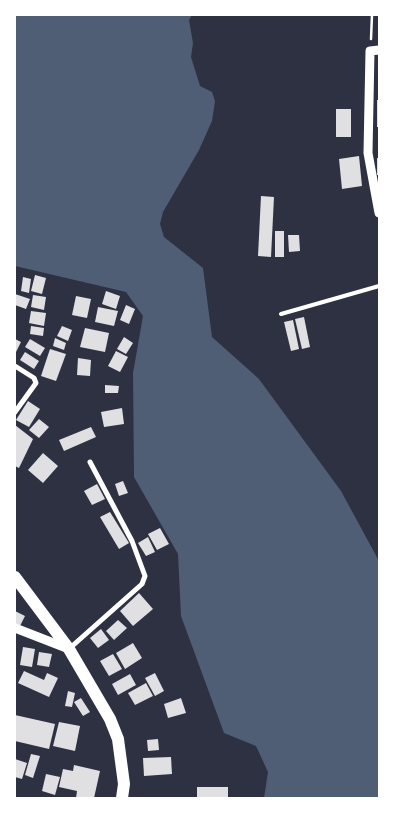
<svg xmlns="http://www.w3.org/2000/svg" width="394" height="813" viewBox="0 0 394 813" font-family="'Exo 2',sans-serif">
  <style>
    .water { fill: #4f5d75 }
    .building { fill: #e0e0e3 }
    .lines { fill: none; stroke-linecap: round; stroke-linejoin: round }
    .path { stroke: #fff; stroke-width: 2.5 }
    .service { stroke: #fff; stroke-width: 4 }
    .minor { stroke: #fff; stroke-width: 5 }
    .tertiary { stroke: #fff; stroke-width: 9 }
    .primary { stroke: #fff; stroke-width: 12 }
  </style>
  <rect width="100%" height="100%" fill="#2d3142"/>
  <path class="water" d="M 15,15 L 192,15 L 189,20 L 193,43 L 191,57 L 200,86 L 212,92 L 215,101 L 212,121 L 199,150 L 163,212 L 160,224 L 164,237 L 203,268 L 212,337 L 259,379 L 341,491 L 379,561 L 379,798 L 264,798 L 268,772 L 256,746 L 224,733 L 181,616 L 178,554 L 134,477 L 133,373 L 143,316 L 126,292 L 15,266 Z"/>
  <g class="building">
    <rect x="377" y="100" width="2" height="27"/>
    <rect x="336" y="109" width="15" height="28"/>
    <path d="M 359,156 L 362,186 L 342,189 L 339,159 Z"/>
    <rect x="377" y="158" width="2" height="17"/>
    <path d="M 261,196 L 274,197 L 271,257 L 258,256 Z"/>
    <rect x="275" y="231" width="9" height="26"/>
    <path d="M 288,235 L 299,235 L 300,251 L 289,252 Z"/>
    <path d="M 35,275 L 46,278 L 42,294 L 31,291 Z"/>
    <path d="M 23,277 L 31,279 L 29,293 L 21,291 Z"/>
    <path d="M 106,291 L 120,296 L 116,309 L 102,304 Z"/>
    <path d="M 15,294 L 30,299 L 26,309 L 15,305 Z"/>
    <path d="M 33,295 L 46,297 L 44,310 L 31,307 Z"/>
    <path d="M 76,296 L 91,299 L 87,318 L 72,315 Z"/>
    <path d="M 126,305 L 135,309 L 129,324 L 120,320 Z"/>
    <path d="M 98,307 L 118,311 L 114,326 L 95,322 Z"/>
    <path d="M 31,311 L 46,313 L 44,326 L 29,323 Z"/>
    <path d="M 304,317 L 310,347 L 302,349 L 295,319 Z"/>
    <path d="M 293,320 L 299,349 L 291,351 L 284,322 Z"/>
    <path d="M 31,326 L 44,328 L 43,336 L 30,334 Z"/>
    <path d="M 62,326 L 72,330 L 68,341 L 57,336 Z"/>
    <path d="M 85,328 L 109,333 L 105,352 L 80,347 Z"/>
    <path d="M 124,337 L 133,343 L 126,354 L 117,349 Z"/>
    <path d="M 55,338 L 66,343 L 64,350 L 53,346 Z"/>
    <path d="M 15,339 L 21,342 L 15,354 Z"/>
    <path d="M 30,339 L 45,348 L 40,356 L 25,347 Z"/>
    <path d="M 50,349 L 66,354 L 56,381 L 41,376 Z"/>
    <path d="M 116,351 L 128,357 L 120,372 L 108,366 Z"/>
    <path d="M 25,352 L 39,361 L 34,369 L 20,360 Z"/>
    <path d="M 78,358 L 91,360 L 90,376 L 77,375 Z"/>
    <path d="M 105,385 L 119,386 L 118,393 L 105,393 Z"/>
    <path d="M 28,401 L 40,409 L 29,427 L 16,420 Z"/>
    <path d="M 122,408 L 124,424 L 104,427 L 101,412 Z"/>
    <path d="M 39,419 L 49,427 L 39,438 L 29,430 Z"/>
    <path d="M 15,425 L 33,439 L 19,468 L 15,466 Z"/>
    <path d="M 91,427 L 96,437 L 64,451 L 59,440 Z"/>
    <path d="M 43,453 L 58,466 L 43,483 L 28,470 Z"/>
    <path d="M 123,481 L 128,493 L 119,496 L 115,484 Z"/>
    <path d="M 97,484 L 105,499 L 92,505 L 84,491 Z"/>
    <path d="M 110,512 L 129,543 L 119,549 L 100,517 Z"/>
    <path d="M 160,528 L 169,544 L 157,550 L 148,534 Z"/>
    <path d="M 148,537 L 155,552 L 146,556 L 138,543 Z"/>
    <path d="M 139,593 L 153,609 L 133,626 L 120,611 Z"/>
    <path d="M 15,611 L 25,616 L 19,628 L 15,625 Z"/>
    <path d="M 118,620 L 127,628 L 114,640 L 106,631 Z"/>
    <path d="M 101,629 L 109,640 L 98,648 L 90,638 Z"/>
    <path d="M 133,643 L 142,658 L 125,669 L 116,653 Z"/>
    <path d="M 23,647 L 35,649 L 32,667 L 20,665 Z"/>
    <path d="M 39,652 L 52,654 L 49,667 L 37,665 Z"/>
    <path d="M 113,654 L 122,669 L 109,676 L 100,661 Z"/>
    <path d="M 24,671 L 44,680 L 47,673 L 58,678 L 49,697 L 18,683 Z"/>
    <path d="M 155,673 L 164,691 L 155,696 L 145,678 Z"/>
    <path d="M 130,674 L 136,685 L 118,695 L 112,684 Z"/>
    <path d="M 146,683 L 153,696 L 135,705 L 128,693 Z"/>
    <path d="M 68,691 L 75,693 L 72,707 L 65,706 Z"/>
    <path d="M 81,698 L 90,712 L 83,716 L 74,702 Z"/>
    <path d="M 181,698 L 186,713 L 168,718 L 164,704 Z"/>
    <path d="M 15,715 L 55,724 L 49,749 L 15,741 Z"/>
    <path d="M 59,722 L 80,726 L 75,751 L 53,746 Z"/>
    <path d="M 158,739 L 159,750 L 148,751 L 147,740 Z"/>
    <path d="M 31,754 L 40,756 L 33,778 L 25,775 Z"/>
    <path d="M 171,757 L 172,774 L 144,776 L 143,758 Z"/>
    <path d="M 15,759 L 27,763 L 22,779 L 15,777 Z"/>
    <path d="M 74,765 L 100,771 L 94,798 L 76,798 L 77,791 L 59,787 L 63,769 L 73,771 Z"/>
    <path d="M 46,774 L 60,777 L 55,795 L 42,791 Z"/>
    <rect x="197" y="787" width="31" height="11"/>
  </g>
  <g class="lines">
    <path class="path" d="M 371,39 L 372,15"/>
    <path class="service" d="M 281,314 L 379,286"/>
    <g class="minor">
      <path d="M 15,366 L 34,378 L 36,383 L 15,412"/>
      <path d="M 70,648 L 142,584 L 145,576 L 132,541 L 90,462"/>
    </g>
    <g class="tertiary">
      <path d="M 379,50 L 370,51 L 368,153 L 379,213"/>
      <path d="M 15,628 L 69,649"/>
    </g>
    <path class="primary" d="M 15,577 L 69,649 L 110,719 L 118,739 L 124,784 L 122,798"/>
  </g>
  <rect width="394" height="813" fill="none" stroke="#ffffff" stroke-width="32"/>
</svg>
